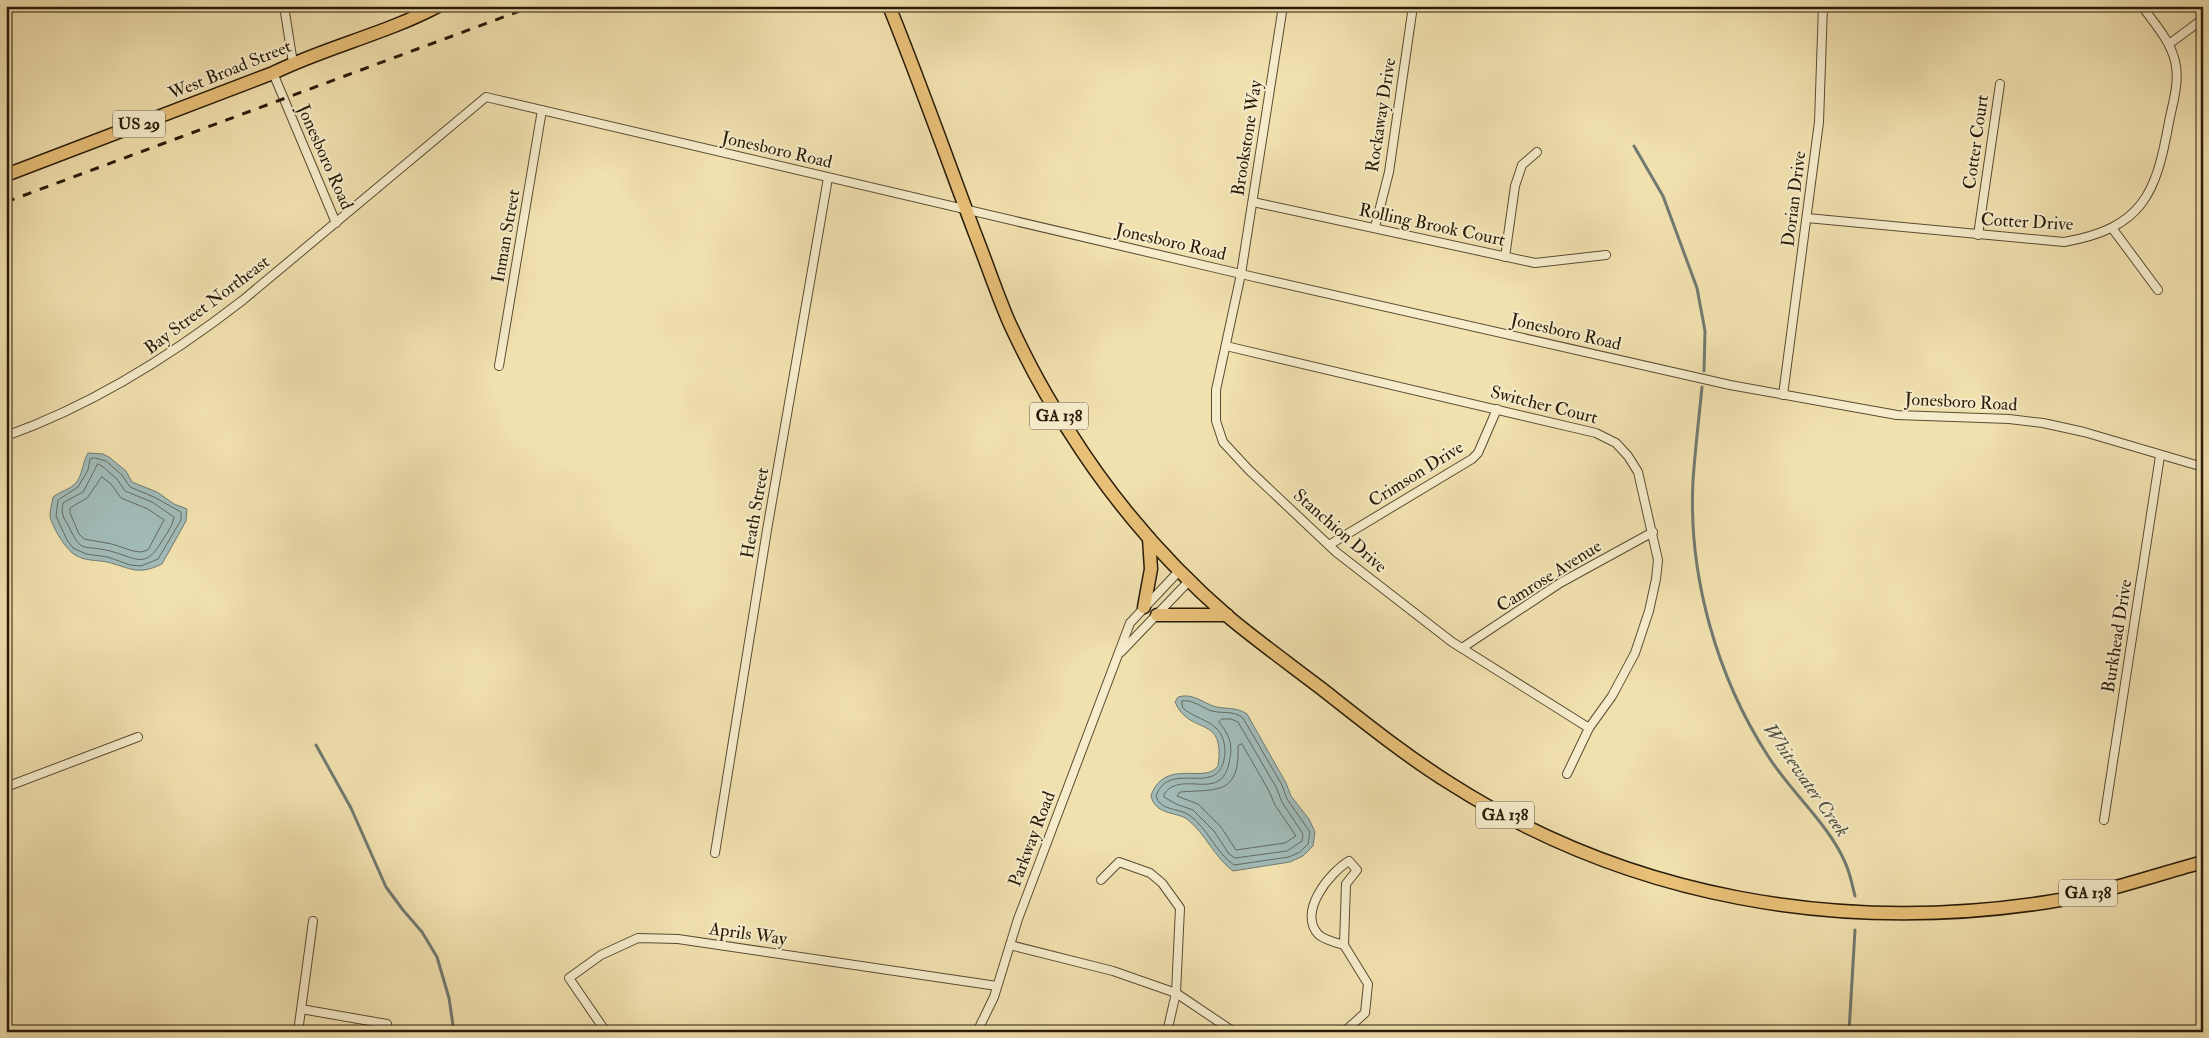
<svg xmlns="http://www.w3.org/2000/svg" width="2209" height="1038" viewBox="0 0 2209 1038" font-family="'IM FELL Double Pica',serif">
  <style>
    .water { fill: #a1bab7; stroke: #717a71 }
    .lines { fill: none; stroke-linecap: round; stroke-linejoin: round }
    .shore { stroke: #646a60; stroke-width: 1 }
    .stream { stroke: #717a71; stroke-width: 3 }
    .minor-casing { stroke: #5a4c32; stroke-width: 10 }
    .primary-casing { stroke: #281b09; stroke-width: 15 }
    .minor { stroke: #f6eccb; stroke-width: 8 }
    .primary { stroke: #e8c078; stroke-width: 12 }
    .rail { stroke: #281b09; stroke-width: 3; stroke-dasharray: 9 9; stroke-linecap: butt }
    .labels { text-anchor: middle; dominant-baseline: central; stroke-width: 4; stroke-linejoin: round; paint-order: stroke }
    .shield { fill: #f6eccb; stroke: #665a43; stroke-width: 1 }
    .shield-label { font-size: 16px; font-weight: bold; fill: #281b09 }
    .street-label { font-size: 18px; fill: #281b09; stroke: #f6eccb }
    .water-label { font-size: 19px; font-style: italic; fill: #525346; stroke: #f6eccb }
  </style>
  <rect width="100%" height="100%" fill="#f1e1af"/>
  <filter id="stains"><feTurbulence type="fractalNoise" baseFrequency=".004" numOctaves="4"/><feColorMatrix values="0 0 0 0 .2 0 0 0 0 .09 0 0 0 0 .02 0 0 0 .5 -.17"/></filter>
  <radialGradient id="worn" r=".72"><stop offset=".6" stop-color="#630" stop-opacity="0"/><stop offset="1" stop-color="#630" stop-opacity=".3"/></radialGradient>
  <g class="water">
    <path d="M 88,453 L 103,454 L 109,457 L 126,471 L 132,482 L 157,492 L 174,504 L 187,509 L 186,521 L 162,564 C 137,576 131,568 107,562 C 97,560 86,561 77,556 C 67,552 52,527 50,516 C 50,510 52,503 53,497 C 60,491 69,490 75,484 C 83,475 82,463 88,453 Z"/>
    <path d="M 1183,696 C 1194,695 1203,702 1213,706 C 1226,710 1235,706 1247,714 L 1286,783 L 1291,796 L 1309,819 L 1315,832 L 1313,846 L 1303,856 L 1290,862 L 1233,871 C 1214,857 1206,834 1187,819 C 1177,812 1154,815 1151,795 C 1166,757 1205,785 1218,766 C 1226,713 1190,737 1175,702 L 1178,697 Z"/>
  </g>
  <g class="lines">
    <g class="shore">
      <path d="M 95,458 L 106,461 L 122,475 L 130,487 L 154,497 L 181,512 L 181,520 L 158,559 L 141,566 L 130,565 L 108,557 L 86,554 L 73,548 L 67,540 L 56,516 L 58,500 L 78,487 L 88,470 L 90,459 Z"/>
      <path d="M 98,464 L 102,466 L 117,479 L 125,491 L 152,502 L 174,517 C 173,525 167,533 162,541 C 145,570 137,558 110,551 C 82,544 82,555 68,525 C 63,517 61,513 63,503 L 83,492 Z"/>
      <path d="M 102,477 L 111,484 L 121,498 L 148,509 L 164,520 L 148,550 L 141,552 L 133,551 L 112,544 L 84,539 L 79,534 L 70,513 L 70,508 L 87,498 Z"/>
      <path d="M 1182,701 C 1193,699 1202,708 1212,711 C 1224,714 1233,710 1243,718 L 1282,785 L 1287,799 L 1310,832 L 1308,844 L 1300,852 L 1289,857 L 1234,865 C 1215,852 1208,828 1189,815 C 1179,808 1160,811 1156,796 C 1170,757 1221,802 1225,753 C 1225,744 1223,734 1216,728 C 1208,720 1193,717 1183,708 Z"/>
      <path d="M 1222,719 L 1231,719 L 1238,722 L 1276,787 L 1282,802 L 1303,834 L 1302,841 L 1287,851 L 1235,858 L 1229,854 L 1214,831 L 1193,810 L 1176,804 L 1164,797 L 1164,794 C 1183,768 1223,806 1230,758 C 1233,743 1228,733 1219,722 Z"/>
      <path d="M 1242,744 L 1269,791 L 1275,805 L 1296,836 L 1285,843 L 1236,850 L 1221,827 L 1198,804 L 1177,796 L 1180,792 C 1216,789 1240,796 1238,746 Z"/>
    </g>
    <g class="stream">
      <path d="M 1634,146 L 1663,196 L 1697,288 L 1705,331 L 1704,371"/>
      <path d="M 1702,387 C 1699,418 1695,450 1693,481 C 1688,576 1717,677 1768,756 C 1790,791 1828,824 1844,860 C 1850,872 1852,884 1855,896"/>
      <path d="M 316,745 L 351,808 L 386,887 L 403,910 L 422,932 L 437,957 L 449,998 L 454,1032"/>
      <path d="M 1849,1032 L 1855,930"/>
    </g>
    <g class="minor-casing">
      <g id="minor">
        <path d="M 284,6 L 293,63"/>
        <path d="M 1283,6 L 1241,274 L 1216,390 L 1216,421 L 1223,442 L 1249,470 L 1336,552 L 1452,642 L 1589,728"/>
        <path d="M 2169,44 L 2203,19"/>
        <path d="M 273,73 L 336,223"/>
        <path d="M 1253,202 L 1535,263 L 1606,255"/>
        <path d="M 1807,218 L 2064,242 C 2143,228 2156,194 2169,122 C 2173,102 2180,81 2175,61 C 2170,40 2154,23 2142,6"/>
        <path d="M 1375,227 L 1389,172 L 1413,6"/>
        <path d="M 2112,228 L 2158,290"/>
        <path d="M 1978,235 L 2000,84"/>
        <path d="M 1505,257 L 1515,186 L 1522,165 L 1537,152"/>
        <path d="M 1226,346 L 1596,433 L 1616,443 L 1628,456 L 1638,472 L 1658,560 L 1656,579 L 1649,611 L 1635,653 L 1612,696 L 1589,728 L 1567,774"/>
        <path d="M 499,366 L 542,110"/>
        <path d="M 1783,395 L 1819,122 L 1823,6"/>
        <path d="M 6,436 C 93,405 171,356 243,300 L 486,97 L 1241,274 L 1730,385 L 1897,415 L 2009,419 L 2043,423 L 2084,432 L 2203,467"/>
        <path d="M 1329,545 L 1472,459 L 1478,453 L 1497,409"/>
        <path d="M 1462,648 L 1560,583 L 1653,532"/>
        <path d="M 1121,652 L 1189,581"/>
        <path d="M 6,787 L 138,737"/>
        <path d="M 2104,820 L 2160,456"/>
        <path d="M 715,853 L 767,530 L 828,178"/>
        <path d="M 1349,861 L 1357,870 L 1346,884 L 1344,945 C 1337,943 1325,940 1319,935 C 1297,913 1329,873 1349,861 Z"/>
        <path d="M 1101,880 L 1119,862 L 1150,873 L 1162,883 L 1180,908 L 1176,993 L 1167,1032"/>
        <path d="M 1010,945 L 1113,971 L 1176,993 L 1234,1032"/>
        <path d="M 301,1009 L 387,1024"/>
        <path d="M 298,1032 L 313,921"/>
        <path d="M 606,1032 L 569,978 L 601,955 L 638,938 L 678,939 L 997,986"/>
        <path d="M 977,1032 L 994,997 L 1018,919 L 1130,623 L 1180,570"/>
        <path d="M 1344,1032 L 1365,1013 L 1368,984 L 1344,945"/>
      </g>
    </g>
    <g class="primary-casing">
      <g id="primary">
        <path d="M 889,6 C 919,80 946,156 974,231 C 986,261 996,292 1009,322 C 1026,359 1046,397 1069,431 C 1113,501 1168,565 1231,619 C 1260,643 1292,666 1322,689 C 1364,722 1406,756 1451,784 C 1630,898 1840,934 2048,902 C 2100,894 2152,876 2203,862"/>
        <path d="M 6,175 L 273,73 C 326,47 385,34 438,6"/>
        <path d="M 1144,607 L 1151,569 L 1149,538"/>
        <path d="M 1157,615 L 1227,615"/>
      </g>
    </g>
    <use href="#minor" class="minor"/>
    <use href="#primary" class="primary"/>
    <path class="rail" d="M 6,202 L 533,6"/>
  </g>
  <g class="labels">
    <g class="shield">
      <rect x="113" y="110.5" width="52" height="27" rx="4"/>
      <rect x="1030" y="402.5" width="58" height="27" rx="4"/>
      <rect x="1476" y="801.5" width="58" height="27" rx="4"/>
      <rect x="2059" y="879.5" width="58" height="27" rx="4"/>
    </g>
    <g class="shield-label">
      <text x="139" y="124">US 29</text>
      <text x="1059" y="416">GA 138</text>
      <text x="1505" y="815">GA 138</text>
      <text x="2088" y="893">GA 138</text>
    </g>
    <g class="street-label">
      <text transform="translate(230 70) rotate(-22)">West Broad Street</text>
      <text transform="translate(1381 115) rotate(-81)">Rockaway Drive</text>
      <text transform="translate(1247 138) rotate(-81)">Brookstone Way</text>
      <text transform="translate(1976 142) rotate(-82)">Cotter Court</text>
      <text transform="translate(777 150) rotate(13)">Jonesboro Road</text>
      <text transform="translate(325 157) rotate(66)">Jonesboro Road</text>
      <text transform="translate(1794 199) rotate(-83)">Dorian Drive</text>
      <text transform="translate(2027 222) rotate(3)">Cotter Drive</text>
      <text transform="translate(1432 225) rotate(12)">Rolling Brook Court</text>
      <text transform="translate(506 236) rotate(-80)">Inman Street</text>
      <text transform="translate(1171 242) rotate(13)">Jonesboro Road</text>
      <text transform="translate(207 305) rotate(-37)">Bay Street Northeast</text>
      <text transform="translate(1566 332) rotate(13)">Jonesboro Road</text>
      <text transform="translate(1961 402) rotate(3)">Jonesboro Road</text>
      <text transform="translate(1544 405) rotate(14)">Switcher Court</text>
      <text transform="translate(1416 474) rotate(-32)">Crimson Drive</text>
      <text transform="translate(755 513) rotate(-80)">Heath Street</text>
      <text transform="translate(1340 531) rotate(41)">Stanchion Drive</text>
      <text transform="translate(1549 576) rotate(-32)">Camrose Avenue</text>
      <text transform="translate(2117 636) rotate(-81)">Burkhead Drive</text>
      <text transform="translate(1032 839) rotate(-69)">Parkway Road</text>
      <text transform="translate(748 934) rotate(8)">Aprils Way</text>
    </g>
    <g class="water-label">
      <text transform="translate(1806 780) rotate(55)">Whitewater Creek</text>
    </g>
  </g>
  <rect width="2209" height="1038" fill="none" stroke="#f1e1af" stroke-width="25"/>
  <rect x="8" y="8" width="2194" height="1023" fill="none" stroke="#281b09" stroke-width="2.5"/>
  <rect x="12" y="12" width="2184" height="1013" fill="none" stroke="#281b09"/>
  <rect width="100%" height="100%" filter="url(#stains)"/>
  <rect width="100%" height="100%" fill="url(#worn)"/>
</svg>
